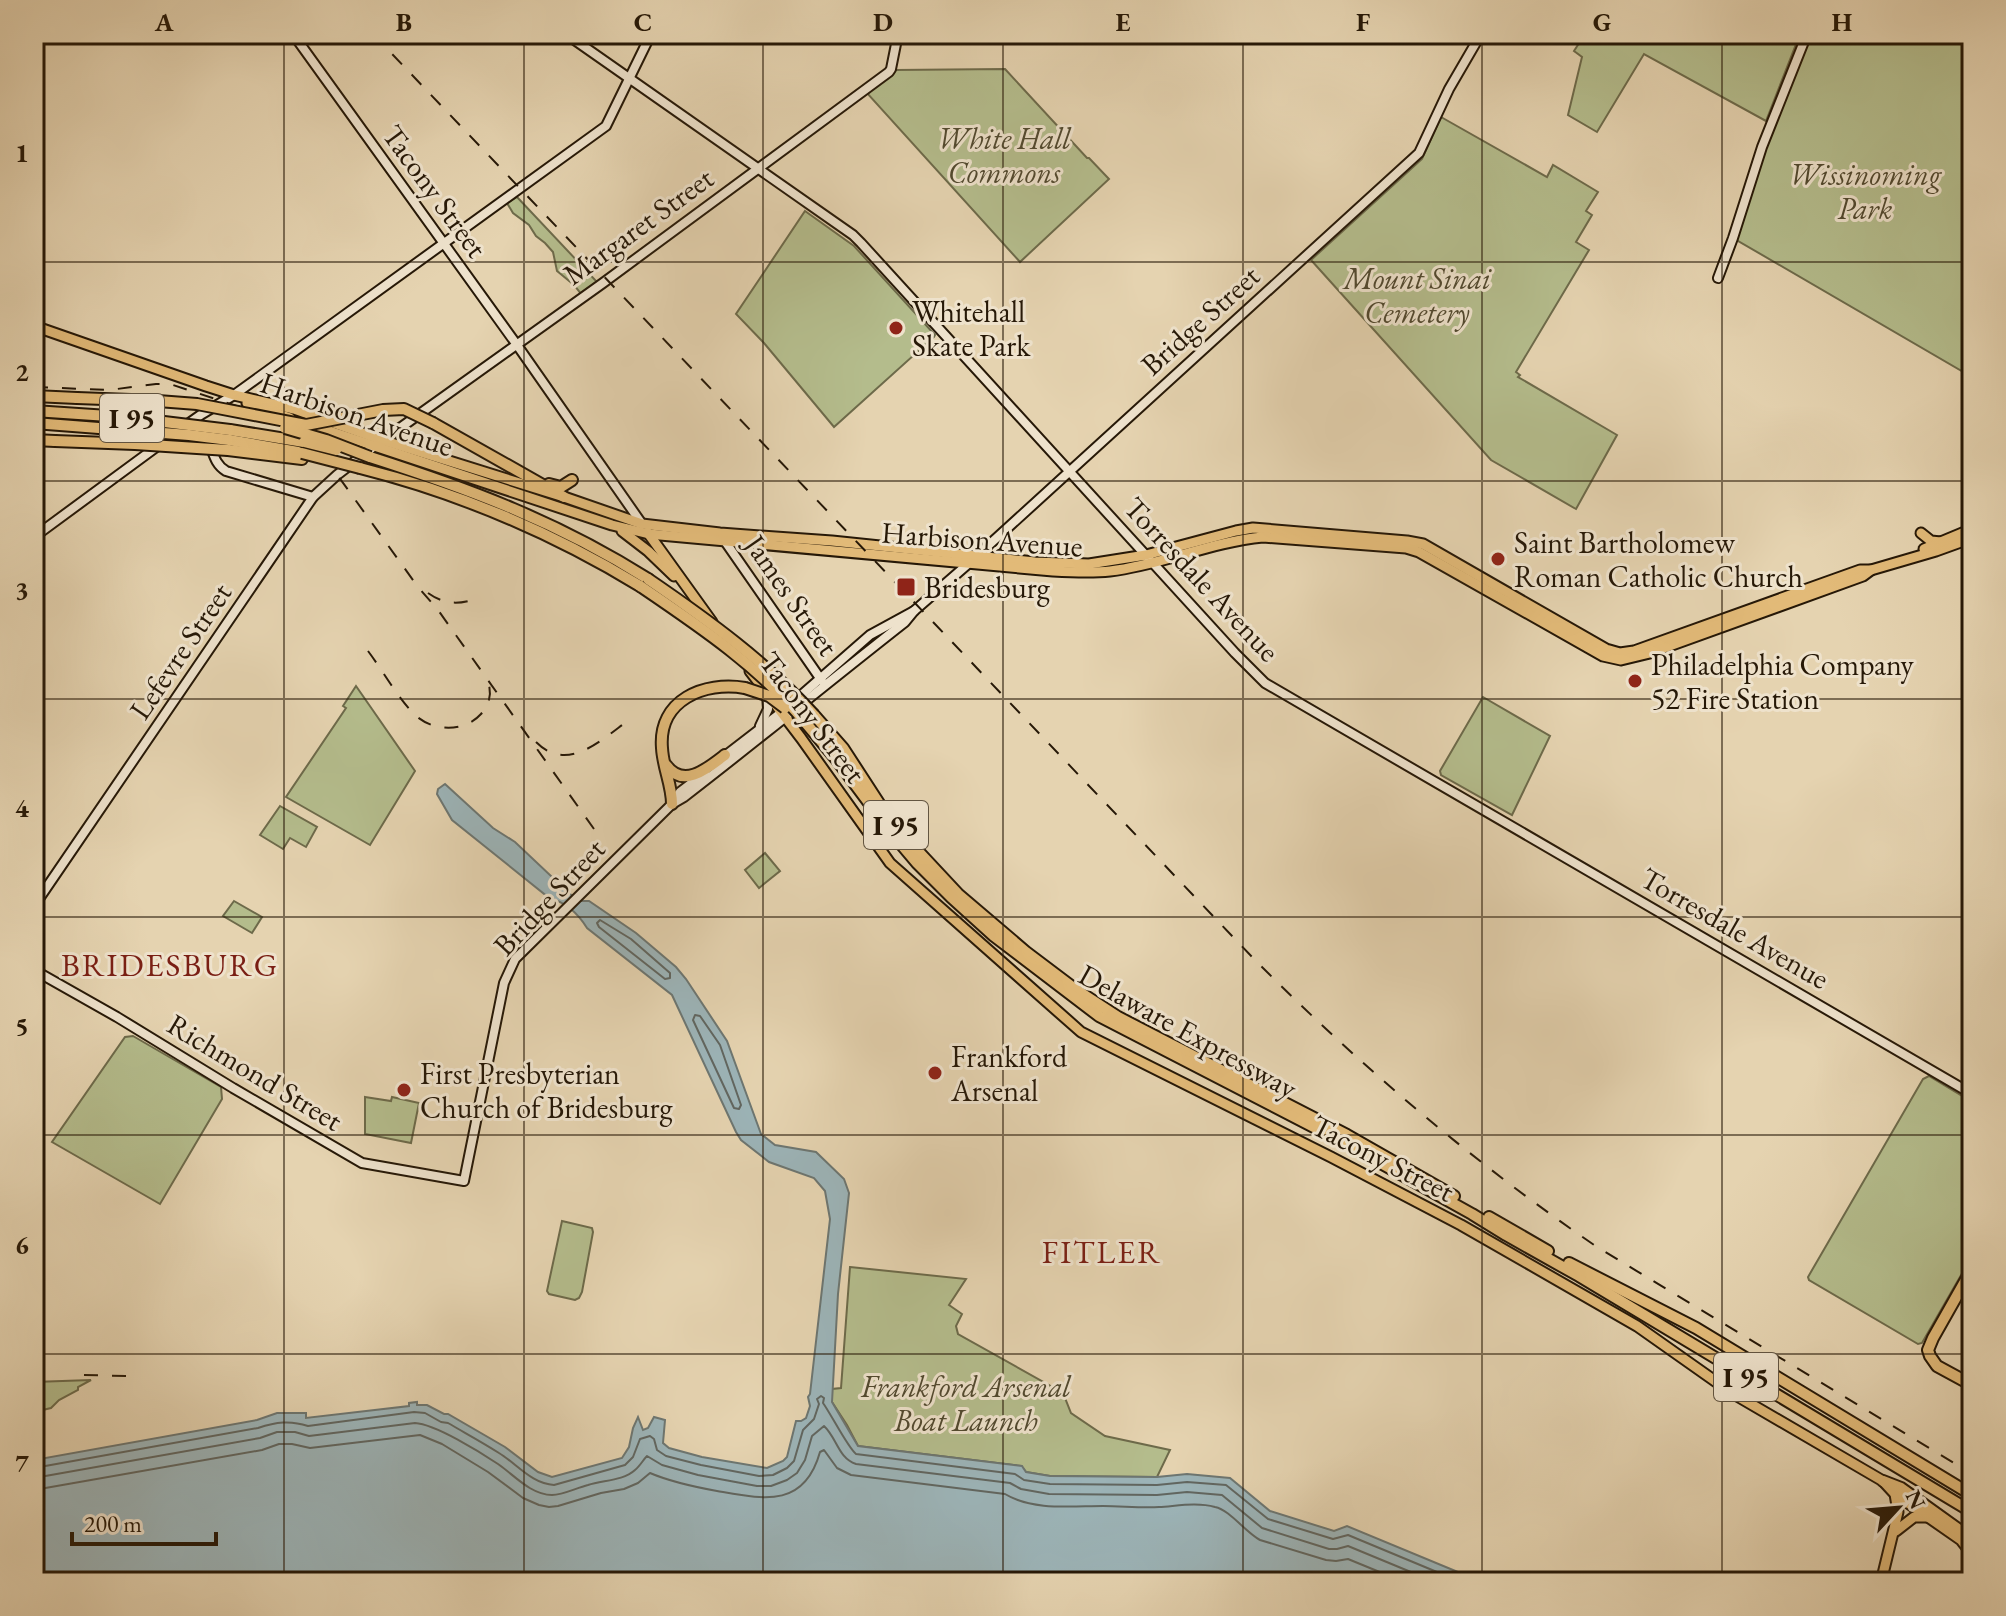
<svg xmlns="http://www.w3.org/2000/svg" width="2006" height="1616" viewBox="0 0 2006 1616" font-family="'EB Garamond',serif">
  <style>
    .green { fill: #b4bc8c; stroke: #6d6a4a; stroke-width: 2 }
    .water { fill: #9cb4b8; stroke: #6d7671; stroke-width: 2 }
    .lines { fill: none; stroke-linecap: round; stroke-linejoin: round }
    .shore { stroke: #616660; stroke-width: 2 }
    .secondary-casing { stroke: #261807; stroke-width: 12 }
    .primary-casing { stroke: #261807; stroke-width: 13 }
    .highway-casing { stroke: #261807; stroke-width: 14 }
    .secondary { stroke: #eee2cc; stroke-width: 8 }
    .primary { stroke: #e2ba78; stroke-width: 9 }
    .highway { stroke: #e2ba78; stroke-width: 10 }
    .rail { stroke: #261807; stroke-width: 2; stroke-dasharray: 14 14; stroke-linecap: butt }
    .highway-bridge-casing { stroke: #261807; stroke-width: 14; stroke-linecap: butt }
    .highway-bridge { stroke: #e2ba78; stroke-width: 10 }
    .grid { fill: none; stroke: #261807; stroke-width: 2; stroke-opacity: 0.55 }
    .poi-dot { fill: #8f2418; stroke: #eee2cc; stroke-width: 3 }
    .labels { text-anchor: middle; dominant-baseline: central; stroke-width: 6; stroke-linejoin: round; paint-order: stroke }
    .shield { fill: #eee2cc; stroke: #625542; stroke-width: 2 }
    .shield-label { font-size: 28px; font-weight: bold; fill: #261807 }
    .park-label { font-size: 30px; font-style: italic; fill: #51492f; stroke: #eee2cc }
    .street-label { font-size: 30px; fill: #261807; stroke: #eee2cc }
    .poi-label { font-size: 30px; fill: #261807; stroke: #eee2cc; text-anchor: start }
    .neighbourhood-label { font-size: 32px; letter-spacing: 2px; fill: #7a1f14; stroke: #eee2cc }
    .neatline { fill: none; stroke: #261807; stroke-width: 3 }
    .grid-label { font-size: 26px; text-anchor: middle; font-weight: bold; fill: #261807 }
  </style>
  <rect width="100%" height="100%" fill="#e5d3b0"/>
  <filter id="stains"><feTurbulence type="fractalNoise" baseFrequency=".0025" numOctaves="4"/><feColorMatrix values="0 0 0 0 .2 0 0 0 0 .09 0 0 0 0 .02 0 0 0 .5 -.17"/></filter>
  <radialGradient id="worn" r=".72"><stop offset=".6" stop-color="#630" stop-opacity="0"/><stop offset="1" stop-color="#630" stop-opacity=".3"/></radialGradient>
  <g class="green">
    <path d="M 1585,34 L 1800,34 L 1766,121 L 1644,54 L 1597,132 L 1568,115 L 1582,57 L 1574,51 Z"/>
    <path d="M 1811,34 L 1972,34 L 1972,377 L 1733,238 L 1776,113 L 1798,68 Z"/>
    <path d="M 1005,69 L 1087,158 L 1089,158 L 1109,179 L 1020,262 L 866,92 L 895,70 Z"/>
    <path d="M 1441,117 L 1547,177 L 1553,165 L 1598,192 L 1586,211 L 1592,215 L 1576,242 L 1589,250 L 1516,372 L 1520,375 L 1518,377 L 1617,435 L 1576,509 L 1491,460 L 1311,260 L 1422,159 Z"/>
    <path d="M 517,197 L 598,283 L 582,295 L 574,285 L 557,271 L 553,252 L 545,243 L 536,236 L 529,225 L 513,213 L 507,203 Z"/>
    <path d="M 805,211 L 854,246 L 935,335 L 934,337 L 834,427 L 764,343 L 736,314 Z"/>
    <path d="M 356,686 L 415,771 L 370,845 L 286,797 L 346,708 L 343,706 Z"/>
    <path d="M 1483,697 L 1550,736 L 1512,815 L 1441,775 L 1440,771 Z"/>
    <path d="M 280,806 L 317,827 L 306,847 L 290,838 L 283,849 L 260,835 Z"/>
    <path d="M 765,853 L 780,871 L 759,888 L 745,870 Z"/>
    <path d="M 234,901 L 262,917 L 252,933 L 223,916 Z"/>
    <path d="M 133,1036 L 221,1087 L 222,1099 L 160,1204 L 52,1142 L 125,1037 Z"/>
    <path d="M 1929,1076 L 1972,1102 L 1972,1256 L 1922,1343 L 1918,1344 L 1809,1280 L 1808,1277 L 1923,1079 Z"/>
    <path d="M 365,1097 L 391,1101 L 392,1097 L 419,1103 L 411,1143 L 365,1134 Z"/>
    <path d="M 562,1221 L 592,1228 L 593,1232 L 582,1292 L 579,1298 L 575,1300 L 549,1294 L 547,1291 Z"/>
    <path d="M 850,1267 L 966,1279 L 949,1305 L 962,1314 L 956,1326 L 958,1334 L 1063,1393 L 1071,1413 L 1105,1436 L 1170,1450 L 1157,1477 L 1050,1476 L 1026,1472 L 1021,1466 L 858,1446 L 847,1425 L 832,1402 L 832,1389 L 841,1388 Z"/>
    <path d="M 91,1380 L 78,1387 L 78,1390 L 59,1400 L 51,1408 L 34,1412 L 34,1382 Z"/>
  </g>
  <path class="water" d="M 445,784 L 493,828 L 515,842 L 570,894 L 581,901 L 589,901 L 636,933 L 676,967 L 686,979 L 727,1041 L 761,1134 L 775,1145 L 816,1152 L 844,1179 L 849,1193 L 838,1294 L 832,1402 L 858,1446 L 1022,1466 L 1026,1472 L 1050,1476 L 1157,1477 L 1187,1474 L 1230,1478 L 1270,1511 L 1334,1531 L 1347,1526 L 1482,1582 L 34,1582 L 34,1460 L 257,1420 L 277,1413 L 306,1413 L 306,1418 L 409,1406 L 409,1403 L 417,1402 L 417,1405 L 427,1405 L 444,1414 L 448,1414 L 505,1447 L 538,1472 L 552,1477 L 622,1458 L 629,1447 L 633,1428 L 638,1417 L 643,1430 L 648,1428 L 654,1417 L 665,1420 L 663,1443 L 669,1448 L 702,1457 L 767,1468 L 783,1461 L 787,1457 L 796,1421 L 801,1421 L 806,1418 L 810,1406 L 808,1397 L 810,1394 L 830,1219 L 825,1191 L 814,1178 L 769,1162 L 741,1140 L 736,1132 L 672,995 L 587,928 C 577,912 566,903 548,897 L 452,820 L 437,794 L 438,789 Z"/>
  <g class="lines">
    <g class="shore">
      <path d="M 600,920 L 631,939 L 670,973 L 670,978 L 665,979 L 599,927 L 597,923 Z"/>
      <path d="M 695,1015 L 700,1016 L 720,1045 L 741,1105 L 739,1109 L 734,1108 L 693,1020 Z"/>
      <path d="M 34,1468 L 258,1428 C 276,1422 290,1420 308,1426 L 414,1412 L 425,1413 L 441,1422 L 448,1423 C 465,1433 482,1442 499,1453 C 517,1464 532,1484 554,1485 L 625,1465 L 633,1457 L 640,1439 L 650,1436 L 654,1439 L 657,1450 L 666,1456 L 701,1465 L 759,1476 L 773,1475 L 787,1468 L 794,1461 L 803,1430 L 814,1419 L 819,1404 L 817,1399 L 821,1396 L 824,1398 L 823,1403 C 831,1414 848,1448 856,1454 L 1015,1474 L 1024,1480 L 1050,1484 L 1157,1485 L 1187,1482 L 1226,1485 L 1268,1519 L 1333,1539 L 1348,1535 L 1461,1582"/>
      <path d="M 34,1478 L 260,1438 L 277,1432 L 295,1432 L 309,1436 L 415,1423 C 435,1424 480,1452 498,1464 C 514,1475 531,1495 552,1495 C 563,1495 576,1488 588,1485 C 603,1480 623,1481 635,1470 C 640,1466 643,1460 647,1456 L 662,1465 L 698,1475 L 757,1486 L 771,1486 L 787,1480 L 797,1473 L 805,1460 L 812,1436 L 824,1426 C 837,1438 838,1458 856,1464 L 1010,1483 L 1021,1489 L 1049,1494 L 1157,1495 L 1187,1492 L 1222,1495 L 1262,1528 L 1329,1549 L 1337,1549 L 1348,1546 L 1435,1582"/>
      <path d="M 34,1490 L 262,1450 L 279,1444 L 292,1444 L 310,1448 L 420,1435 L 442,1444 L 488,1472 L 523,1498 L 539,1505 L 549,1507 L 558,1506 L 601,1493 L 624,1489 L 638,1483 L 650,1473 C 671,1482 695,1487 717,1491 C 763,1499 804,1509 820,1452 L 824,1450 L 837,1468 L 851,1475 L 1005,1494 C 1033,1511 1072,1506 1103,1506 C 1122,1506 1140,1508 1159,1507 C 1177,1506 1197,1502 1215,1507 C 1230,1510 1245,1532 1260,1540 L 1326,1560 L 1336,1561 L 1348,1559 L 1404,1582"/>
    </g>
    <g class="secondary-casing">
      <g id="secondary">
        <path d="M 293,34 L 517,345 L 642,524"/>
        <path d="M 566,34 L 853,235 L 861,243 L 1235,653 L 1265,683 L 1972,1094"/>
        <path d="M 1718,278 L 1733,238 L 1762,147 L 1807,34"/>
        <path d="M 185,426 L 202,414 L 234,395 L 606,126 L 651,34"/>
        <path d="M 210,445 C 214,456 216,465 226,471 L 313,497"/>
        <path d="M 34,537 L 174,434"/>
        <path d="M 722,537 L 822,681"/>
        <path d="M 760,726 L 768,709 L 767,694"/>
        <path d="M 721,759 L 782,712 L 870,635 L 914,611"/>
        <path d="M 672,804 L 684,797 C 758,740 831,680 905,622 L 914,611 L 968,564 L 1419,153 L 1449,89 L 1481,34"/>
        <path d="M 34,906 L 313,497 L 337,475 L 372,448 L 603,283 L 889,72 L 891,69 L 898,34"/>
        <path d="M 34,970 L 117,1017 L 233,1088 L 362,1163 L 464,1181 L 504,983 L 515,959 L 672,804 L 680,792 L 705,773"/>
      </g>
    </g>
    <g class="primary-casing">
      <g id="primary">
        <path d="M 34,326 L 206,386 L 234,395 L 294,409 L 382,440 L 564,497 L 642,524 L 720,533 L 832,541 L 1035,562 L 1089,564 L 1146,555 L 1236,531 L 1253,528 L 1407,541 L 1423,544 L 1606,649 L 1620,653 L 1634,651 L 1860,570 L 1871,570 L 1936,551 L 1972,538"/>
        <path d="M 247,403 L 290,418"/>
        <path d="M 308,424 L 612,525 L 649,534 L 1053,571 C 1072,572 1091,573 1110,571 C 1162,565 1210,542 1263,537 L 1406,548 L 1419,552 L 1603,656 L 1621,660 L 1650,653 L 1863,576 L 1871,570"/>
        <path d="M 622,531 L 648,551 L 674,576"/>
        <path d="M 648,533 L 712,622"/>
        <path d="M 1921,533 L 1931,541 L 1941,542"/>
        <path d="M 1924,549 L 1972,529"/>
        <path d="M 750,671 L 801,738 L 890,863 L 1081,1032 L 1331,1157 L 1461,1225 L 1637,1326 L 1732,1393 L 1883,1481 L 1895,1494 L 1898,1512 L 1881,1582"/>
        <path d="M 1895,1494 L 1961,1540 L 1968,1549 L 1972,1558"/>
        <path d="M 1896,1531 L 1914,1517 L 1928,1517"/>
      </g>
    </g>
    <g class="highway-casing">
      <g id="highway">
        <path d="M 34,396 L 77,398"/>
        <path d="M 433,423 L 564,497"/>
        <path d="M 230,430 L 304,442"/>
        <path d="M 34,440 L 55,441"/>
        <path d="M 229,440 L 298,452"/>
        <path d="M 228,450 L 302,459"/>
        <path d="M 370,457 C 470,489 558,522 648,579"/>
        <path d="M 360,468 C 459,493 553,533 640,586"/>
        <path d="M 549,484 L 561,487 L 572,480"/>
        <path d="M 814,715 L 843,748 L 882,808 L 916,849 L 958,894 L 1026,952 L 1075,989 L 1118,1017 L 1347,1135 L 1454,1196"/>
        <path d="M 805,722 L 837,760 L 890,831 L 917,863 L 951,897 L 994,936 L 1099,1016 L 1341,1141 L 1472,1214 L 1506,1235 L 1579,1276 L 1972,1512"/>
        <path d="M 666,765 C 683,789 707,769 725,755"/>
        <path d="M 672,804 C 672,785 663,768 662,748 C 658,700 704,681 745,688"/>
        <path d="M 1489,1217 L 1548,1251"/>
        <path d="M 1569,1263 L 1696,1328 L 1972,1495"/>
        <path d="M 1972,1269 L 1933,1338 L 1928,1350 L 1930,1356 L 1937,1366 L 1972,1385"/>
        <path d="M 1883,1481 L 1901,1488 L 1972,1539"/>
        <path d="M 1971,1582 L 1972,1578"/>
      </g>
    </g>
    <use href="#secondary" class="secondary"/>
    <use href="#primary" class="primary"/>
    <use href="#highway" class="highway"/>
    <g class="rail">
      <path d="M 373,34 L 1253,958 C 1359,1065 1473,1162 1597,1247 L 1972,1474"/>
      <path d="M 34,387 L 109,390 L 156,384 L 170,384 L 279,420 L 297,430 L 314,445 L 328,462 L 418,587 L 438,610 L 594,829"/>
      <path d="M 428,593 C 442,603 455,605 472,600"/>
      <path d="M 368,651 C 383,671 396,695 413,713 C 431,732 464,733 481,714 C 491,703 492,691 487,679"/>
      <path d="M 536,742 C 569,775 604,737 633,717"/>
      <path d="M 84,1375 L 127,1376"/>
    </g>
    <g class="highway-bridge-casing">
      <g id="highway-bridge">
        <path d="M 77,398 L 158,401 L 197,404 L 306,425 L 383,410 L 404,409 L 433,423"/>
        <path d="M 34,411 L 123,417 L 230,430"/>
        <path d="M 34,423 L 189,435 L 229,440"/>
        <path d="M 285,428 L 326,440 L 370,457"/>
        <path d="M 55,441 L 135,444 L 228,450"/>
        <path d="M 304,442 L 336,450"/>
        <path d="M 302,453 L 360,468"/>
        <path d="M 648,579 C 708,620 766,662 814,715"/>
        <path d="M 640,586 C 699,626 760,667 805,722"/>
        <path d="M 745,688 L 769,696 L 785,708"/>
      </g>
    </g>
    <use href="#highway-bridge" class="highway-bridge"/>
  </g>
  <path class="grid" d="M 284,34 L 284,1582M 524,34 L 524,1582M 763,34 L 763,1582M 1003,34 L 1003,1582M 1243,34 L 1243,1582M 1482,34 L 1482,1582M 1722,34 L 1722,1582M 34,262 L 1972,262M 34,481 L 1972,481M 34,699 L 1972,699M 34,917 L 1972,917M 34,1135 L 1972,1135M 34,1354 L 1972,1354"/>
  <g class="poi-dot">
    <circle cx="896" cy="328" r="8"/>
    <circle cx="1498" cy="559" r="8"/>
    <rect x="896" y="577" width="20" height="20" rx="4"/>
    <circle cx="1635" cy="681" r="8"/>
    <circle cx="935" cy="1073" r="8"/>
    <circle cx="404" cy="1090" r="8"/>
  </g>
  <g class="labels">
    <g class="shield">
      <rect x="100" y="394" width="64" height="48" rx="6"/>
      <rect x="864" y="801" width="64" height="48" rx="6"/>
      <rect x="1714" y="1353" width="64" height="48" rx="6"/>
    </g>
    <g class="shield-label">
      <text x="132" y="418">I 95</text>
      <text x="896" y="825">I 95</text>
      <text x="1746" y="1377">I 95</text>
    </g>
    <g class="park-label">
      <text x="1004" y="138">White Hall<tspan x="1004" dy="34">Commons</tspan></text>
      <text x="1865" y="174">Wissinoming<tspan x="1865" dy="34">Park</tspan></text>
      <text x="1417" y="278">Mount Sinai<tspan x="1417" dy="34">Cemetery</tspan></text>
      <text x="966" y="1386">Frankford Arsenal<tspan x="966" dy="34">Boat Launch</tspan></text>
    </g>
    <g class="street-label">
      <text transform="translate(435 191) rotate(54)">Tacony Street</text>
      <text transform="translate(638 226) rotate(-36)">Margaret Street</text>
      <text transform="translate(1200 320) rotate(-42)">Bridge Street</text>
      <text transform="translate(357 414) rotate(19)">Harbison Avenue</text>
      <text transform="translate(982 539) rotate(4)">Harbison Avenue</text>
      <text transform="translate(1202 579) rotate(47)">Torresdale Avenue</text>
      <text transform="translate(792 595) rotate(55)">James Street</text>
      <text transform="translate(180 651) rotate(-56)">Lefevre Street</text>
      <text transform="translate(813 717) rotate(53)">Tacony Street</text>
      <text transform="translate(549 897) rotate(-47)">Bridge Street</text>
      <text transform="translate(1735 928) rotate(30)">Torresdale Avenue</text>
      <text transform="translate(1188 1031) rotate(29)">Delaware Expressway</text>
      <text transform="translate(255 1072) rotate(31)">Richmond Street</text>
      <text transform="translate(1383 1158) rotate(27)">Tacony Street</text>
    </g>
    <g class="poi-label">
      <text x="912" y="311">Whitehall<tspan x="912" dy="34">Skate Park</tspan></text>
      <text x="1514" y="542">Saint Bartholomew<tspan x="1514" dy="34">Roman Catholic Church</tspan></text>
      <text x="924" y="587">Bridesburg</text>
      <text x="1651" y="664">Philadelphia Company<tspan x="1651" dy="34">52 Fire Station</tspan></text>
      <text x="951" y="1056">Frankford<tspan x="951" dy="34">Arsenal</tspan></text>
      <text x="420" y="1073">First Presbyterian<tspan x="420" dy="34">Church of Bridesburg</tspan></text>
    </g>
    <g class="neighbourhood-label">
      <text x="170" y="965">BRIDESBURG</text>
      <text x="1102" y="1252">FITLER</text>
    </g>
  </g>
  <rect width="2006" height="1616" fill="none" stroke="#e5d3b0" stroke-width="88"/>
  <g transform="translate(1898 1508) rotate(64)" stroke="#eee2cc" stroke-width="6" paint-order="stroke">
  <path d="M0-6L14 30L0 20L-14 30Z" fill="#261807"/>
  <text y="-12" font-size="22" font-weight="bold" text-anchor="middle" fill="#261807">N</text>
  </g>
  <path d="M72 1532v12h144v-12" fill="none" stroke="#261807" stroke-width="4"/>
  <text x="84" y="1532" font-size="24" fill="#261807" stroke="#eee2cc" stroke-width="6" paint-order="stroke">200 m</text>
  <rect x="44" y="44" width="1918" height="1528" class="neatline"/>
  <g class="grid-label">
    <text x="164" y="31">A</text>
    <text x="404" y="31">B</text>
    <text x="643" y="31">C</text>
    <text x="883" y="31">D</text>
    <text x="1123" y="31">E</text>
    <text x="1363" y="31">F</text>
    <text x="1602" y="31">G</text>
    <text x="1842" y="31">H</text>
    <text x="22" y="162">1</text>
    <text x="22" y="381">2</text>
    <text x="22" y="599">3</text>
    <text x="22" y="817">4</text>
    <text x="22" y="1035">5</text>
    <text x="22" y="1254">6</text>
    <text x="22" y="1472">7</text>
  </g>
  <rect width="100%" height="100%" filter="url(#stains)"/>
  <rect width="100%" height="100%" fill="url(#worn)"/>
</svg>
